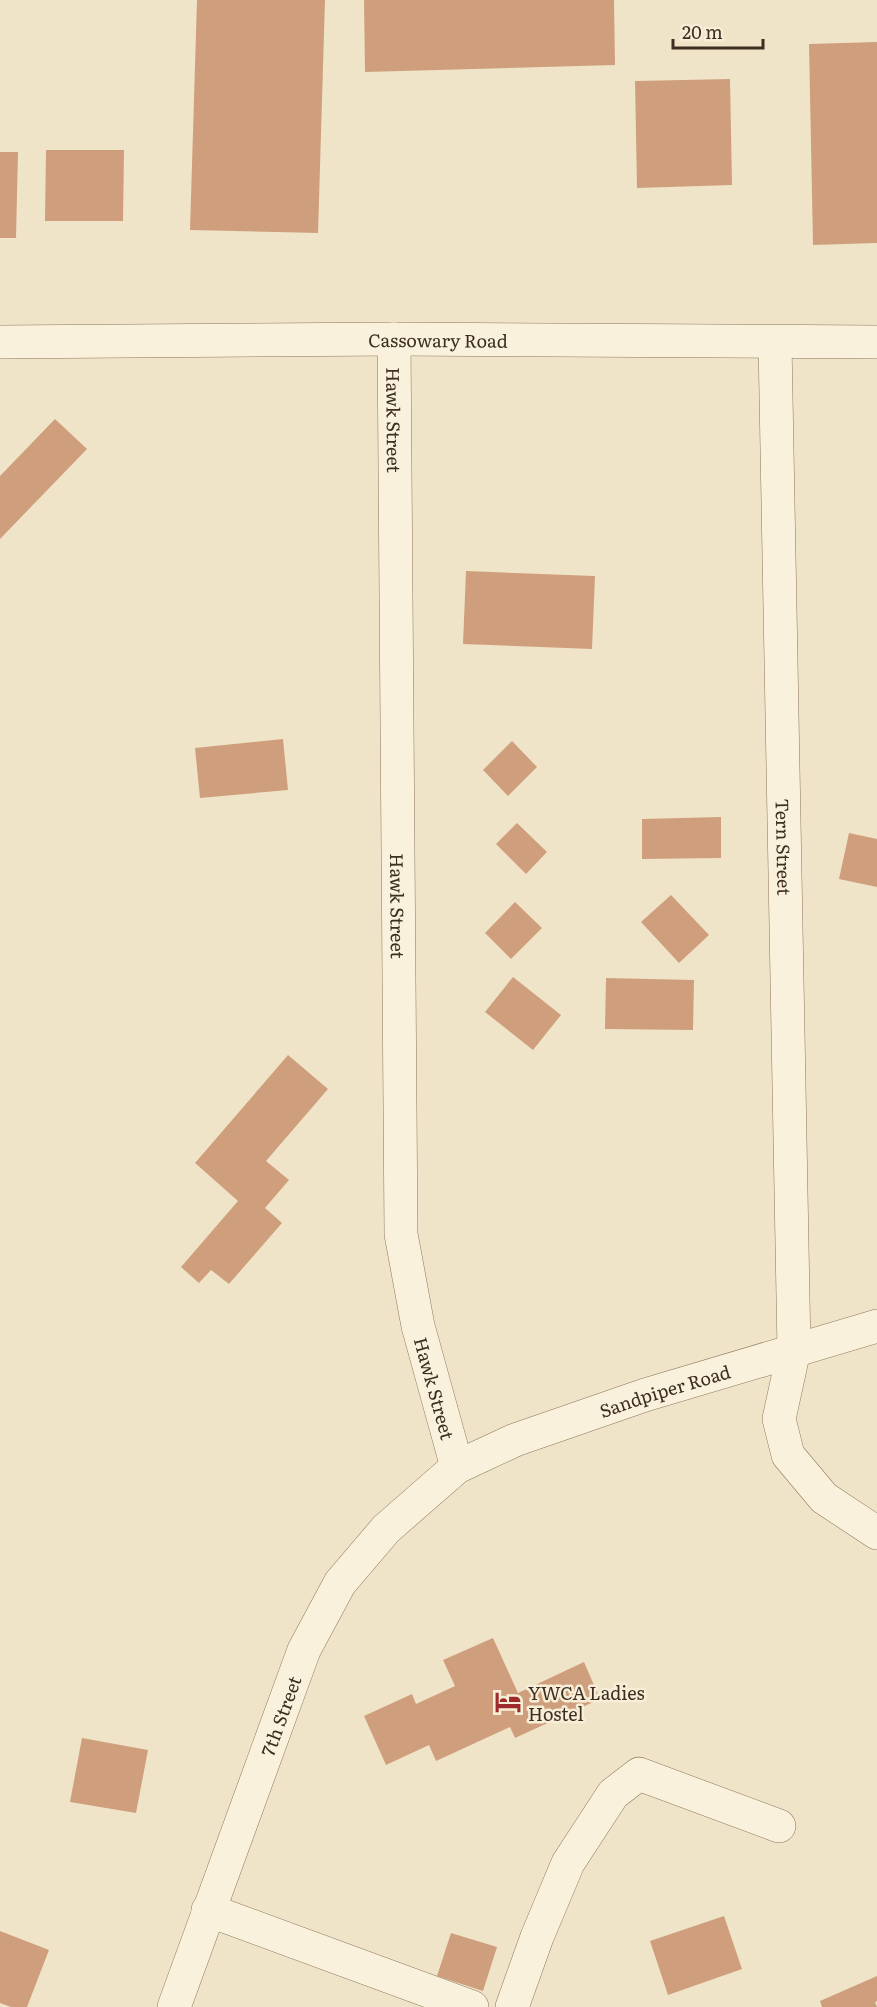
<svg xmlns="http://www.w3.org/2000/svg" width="877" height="2007" viewBox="0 0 877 2007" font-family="Literata,serif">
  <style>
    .building { fill: #cf9f7d }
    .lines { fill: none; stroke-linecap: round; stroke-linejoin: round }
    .minor-casing { stroke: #8d765c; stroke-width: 34 }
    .minor { stroke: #faf1dc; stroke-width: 33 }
    .labels { text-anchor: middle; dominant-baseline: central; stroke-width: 5; stroke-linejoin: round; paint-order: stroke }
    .street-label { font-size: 18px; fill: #3d2e20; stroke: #f7eed8 }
    .poi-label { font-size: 18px; fill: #3d2e20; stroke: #f7eed8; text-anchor: start }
  </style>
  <rect width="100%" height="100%" fill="#f0e4c8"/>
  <g class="building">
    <path d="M 197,0 L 325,0 L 318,233 L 190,230 Z"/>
    <path d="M 364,0 L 614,0 L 615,65 L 365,72 Z"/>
    <path d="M 877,42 L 877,243 L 813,245 L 809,44 Z"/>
    <path d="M 730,79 L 732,185 L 637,188 L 635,81 Z"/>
    <path d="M 46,150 L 124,150 L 123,221 L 45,221 Z"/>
    <path d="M 0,152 L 18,152 L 16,238 L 0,238 Z"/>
    <path d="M 55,419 L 87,449 L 0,539 L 0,476 Z"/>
    <path d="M 466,571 L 595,576 L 592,649 L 463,644 Z"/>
    <path d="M 283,739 L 288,790 L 200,798 L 195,748 Z"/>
    <path d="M 512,741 L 537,767 L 508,796 L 483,770 Z"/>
    <path d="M 721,817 L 721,858 L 642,859 L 642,819 Z"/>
    <path d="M 517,823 L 547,852 L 526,874 L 496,844 Z"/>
    <path d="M 849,833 L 877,839 L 877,887 L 839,879 Z"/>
    <path d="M 671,895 L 709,935 L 679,963 L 641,922 Z"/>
    <path d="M 515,902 L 542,928 L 511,959 L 485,933 Z"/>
    <path d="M 513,977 L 561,1015 L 533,1050 L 485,1012 Z"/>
    <path d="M 606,978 L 694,980 L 693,1030 L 605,1029 Z"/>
    <path d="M 288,1055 L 328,1089 L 266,1161 L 289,1180 L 265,1208 L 282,1223 L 229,1284 L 211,1270 L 199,1283 L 181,1267 L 238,1201 L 195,1163 Z"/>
    <path d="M 493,1638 L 518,1693 L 584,1662 L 600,1699 L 515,1738 L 510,1727 L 436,1761 L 429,1745 L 386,1765 L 364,1716 L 412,1694 L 416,1704 L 455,1686 L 443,1660 Z"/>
    <path d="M 82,1738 L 148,1750 L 136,1813 L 70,1802 Z"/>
    <path d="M 724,1916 L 742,1969 L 668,1995 L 650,1941 Z"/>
    <path d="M 0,1931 L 49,1950 L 27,2007 L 11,2007 L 0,2003 Z"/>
    <path d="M 451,1933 L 497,1947 L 483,1991 L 437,1976 Z"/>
    <path d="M 877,1976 L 877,2001 L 875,2002 L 877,2007 L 822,2007 L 820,2001 Z"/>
  </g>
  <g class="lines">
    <g class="minor-casing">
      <g id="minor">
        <path id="s1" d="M 394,339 L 401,1234 L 418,1326 L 457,1467"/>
        <path id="s2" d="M 0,342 L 394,339 L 877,342"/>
        <path id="s3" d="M 775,343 L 794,1350 L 779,1419 L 788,1455 L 824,1498 L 877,1533"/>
        <path d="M 208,1910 L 472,2007"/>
        <path id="s4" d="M 174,2007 L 304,1650 L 340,1583 L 386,1529 L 457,1467 L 515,1440 L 645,1395 L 877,1326"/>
        <path d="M 512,2007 L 537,1937 L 568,1863 L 613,1794 L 639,1774 L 779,1826"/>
      </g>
    </g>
    <use href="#minor" class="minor"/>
  </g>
  <defs>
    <g id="hotel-bare" transform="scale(2.07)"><path d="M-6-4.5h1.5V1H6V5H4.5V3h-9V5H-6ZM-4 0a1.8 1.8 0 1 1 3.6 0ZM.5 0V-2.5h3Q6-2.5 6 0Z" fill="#9e2a2b" stroke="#f7eed8" stroke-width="2.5" paint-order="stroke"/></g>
  </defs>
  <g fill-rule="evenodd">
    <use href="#hotel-bare" x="508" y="1702"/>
  </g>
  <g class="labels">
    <g class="street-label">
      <text stroke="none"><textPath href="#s2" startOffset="438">Cassowary Road</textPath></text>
      <text stroke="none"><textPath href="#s1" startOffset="81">Hawk Street</textPath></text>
      <text stroke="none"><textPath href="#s3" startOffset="504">Tern Street</textPath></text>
      <text stroke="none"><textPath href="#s1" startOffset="567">Hawk Street</textPath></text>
      <text stroke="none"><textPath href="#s1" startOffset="1053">Hawk Street</textPath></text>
      <text stroke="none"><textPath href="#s4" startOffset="843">Sandpiper Road</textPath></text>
      <text stroke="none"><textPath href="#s4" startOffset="310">7th Street</textPath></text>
    </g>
    <g class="poi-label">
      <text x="528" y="1692">YWCA Ladies<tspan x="528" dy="21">Hostel</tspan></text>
    </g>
  </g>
  <path d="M673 39v9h90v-9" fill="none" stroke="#3d2e20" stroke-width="3"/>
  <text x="682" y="39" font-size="18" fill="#3d2e20" stroke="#f7eed8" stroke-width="4.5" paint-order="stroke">20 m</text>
</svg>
